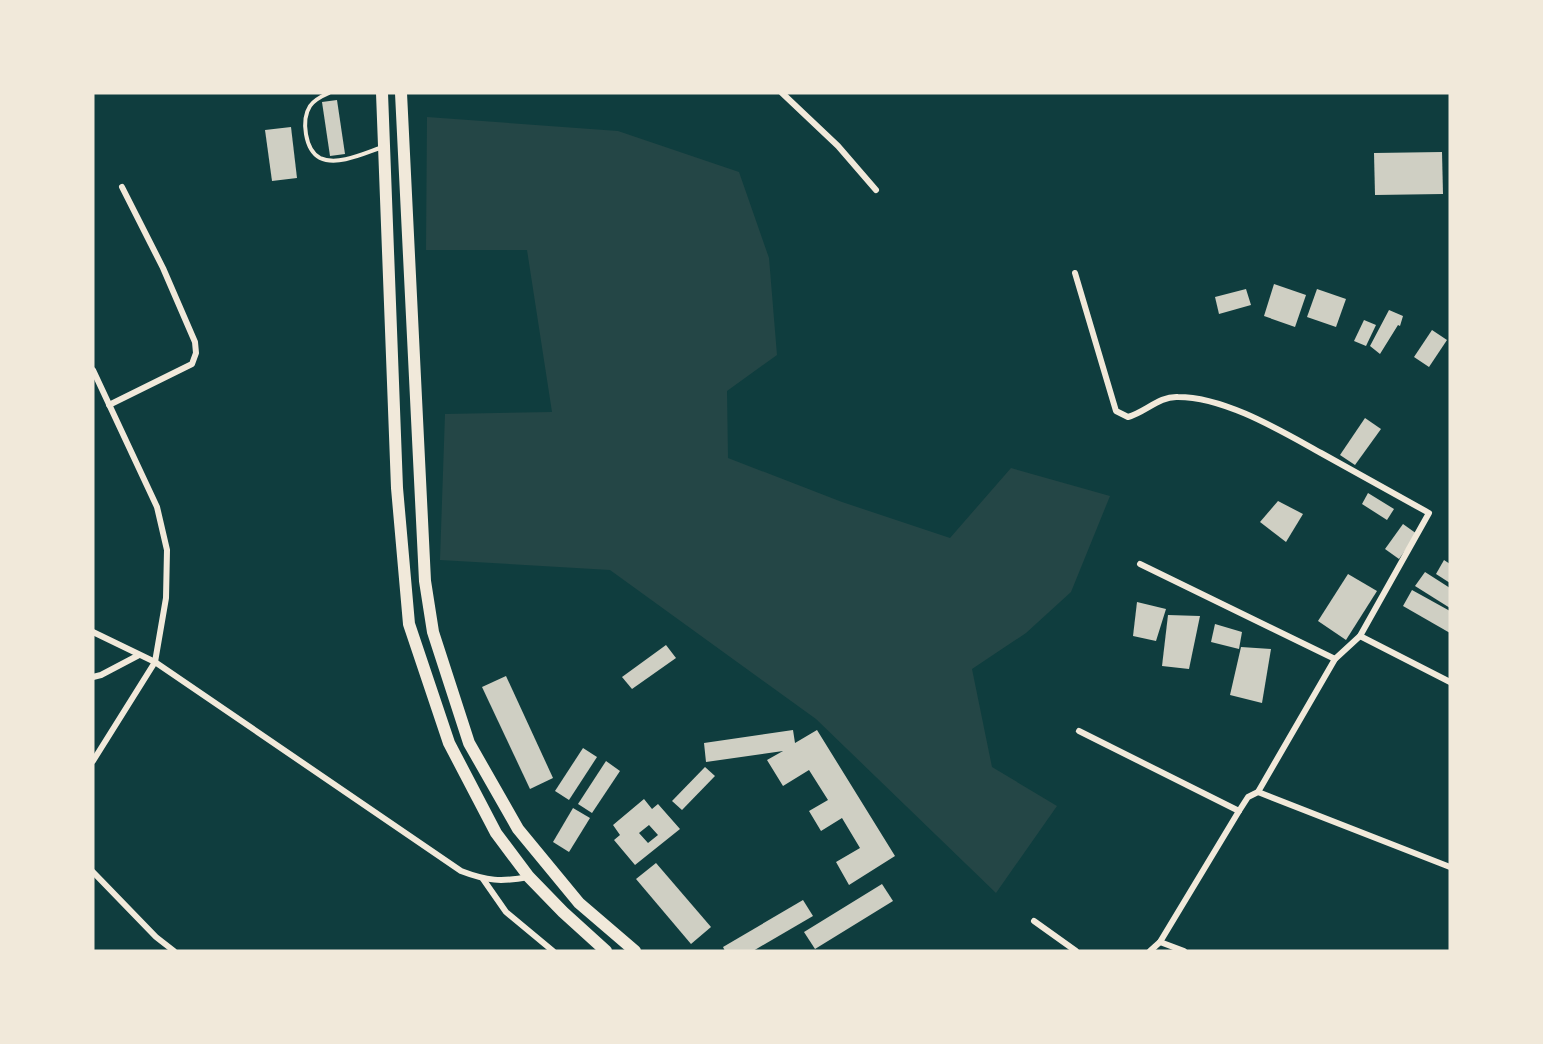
<svg xmlns="http://www.w3.org/2000/svg" width="1543" height="1044" viewBox="0 0 1543 1044" font-family="'DM Sans',sans-serif">
  <style>
    .green { fill: #244646 }
    .building { fill: #cfcfc3; fill-rule: evenodd }
    .lines { fill: none; stroke-linecap: round; stroke-linejoin: round }
    .service { stroke: #f1e9da; stroke-width: 4 }
    .minor { stroke: #f1e9da; stroke-width: 6 }
    .primary { stroke: #f1e9da; stroke-width: 12 }
  </style>
  <rect width="100%" height="100%" fill="#0f3d3e"/>
  <path class="green" d="M 427,117 L 618,131 L 739,172 L 769,258 L 777,355 L 727,391 L 728,458 L 842,502 L 950,538 L 1011,468 L 1110,496 L 1071,592 L 1026,633 L 972,669 L 992,767 L 1057,806 L 996,893 L 816,719 L 610,570 L 440,560 L 445,414 L 552,412 L 527,250 L 426,250 Z"/>
  <g class="building">
    <path d="M 337,100 L 345,154 L 330,156 L 322,102 Z"/>
    <path d="M 291,127 L 297,178 L 272,181 L 265,130 Z"/>
    <path d="M 1442,152 L 1443,194 L 1375,195 L 1374,153 Z"/>
    <path d="M 1274,284 L 1306,295 L 1295,327 L 1264,316 Z"/>
    <path d="M 1246,289 L 1251,305 L 1219,314 L 1215,297 Z"/>
    <path d="M 1317,289 L 1346,299 L 1336,327 L 1307,317 Z"/>
    <path d="M 1389,310 L 1403,316 L 1400,326 L 1398,325 L 1380,354 L 1370,346 Z"/>
    <path d="M 1364,320 L 1376,325 L 1366,346 L 1354,341 Z"/>
    <path d="M 1432,330 L 1447,340 L 1429,367 L 1414,357 Z"/>
    <path d="M 1365,418 L 1381,429 L 1355,465 L 1340,455 Z"/>
    <path d="M 1368,493 L 1394,509 L 1387,520 L 1362,504 Z"/>
    <path d="M 1278,501 L 1303,514 L 1286,542 L 1260,522 Z"/>
    <path d="M 1403,524 L 1417,534 L 1399,559 L 1385,549 Z"/>
    <path d="M 1444,560 L 1450,564 L 1450,583 L 1436,574 Z"/>
    <path d="M 1425,572 L 1450,588 L 1450,608 L 1415,586 Z"/>
    <path d="M 1348,574 L 1377,591 L 1346,640 L 1318,621 Z"/>
    <path d="M 1412,590 L 1450,611 L 1450,633 L 1403,606 Z"/>
    <path d="M 1137,602 L 1166,609 L 1156,641 L 1133,636 Z"/>
    <path d="M 1168,615 L 1200,616 L 1189,669 L 1162,666 Z"/>
    <path d="M 1215,624 L 1242,632 L 1239,649 L 1211,642 Z"/>
    <path d="M 666,645 L 676,658 L 632,689 L 622,677 Z"/>
    <path d="M 1241,647 L 1271,649 L 1262,703 L 1230,695 Z"/>
    <path d="M 506,676 L 553,778 L 530,789 L 482,687 Z"/>
    <path d="M 793,730 L 795,743 L 817,730 L 895,856 L 849,885 L 836,862 L 860,848 L 842,818 L 821,831 L 809,811 L 828,800 L 809,770 L 783,786 L 767,760 L 783,751 L 706,762 L 704,743 Z"/>
    <path d="M 583,748 L 597,757 L 569,800 L 555,791 Z"/>
    <path d="M 606,761 L 620,771 L 592,813 L 578,804 Z"/>
    <path d="M 705,767 L 715,776 L 682,810 L 672,801 Z"/>
    <path d="M 644,799 L 652,809 L 658,804 L 680,829 L 635,865 L 614,840 L 620,835 L 613,825 ZM 649,825 L 658,835 L 648,843 L 639,833 Z"/>
    <path d="M 573,808 L 590,818 L 569,852 L 553,842 Z"/>
    <path d="M 656,863 L 711,927 L 691,944 L 636,879 Z"/>
    <path d="M 882,884 L 893,901 L 815,949 L 804,932 Z"/>
    <path d="M 803,900 L 813,916 L 753,951 L 725,951 L 723,947 Z"/>
  </g>
  <g class="lines">
    <path class="service" d="M 329,93 C 322,96 314,100 310,106 C 301,120 305,150 320,158 C 337,166 363,154 380,148"/>
    <g class="minor">
      <path d="M 782,93 L 838,146 L 876,190"/>
      <path d="M 1075,273 L 1116,411 L 1128,417 C 1146,412 1159,396 1178,397 C 1225,397 1281,431 1321,453 C 1357,473 1393,493 1429,513 L 1360,636 L 1335,659 L 1258,792 L 1248,797 L 1239,811 L 1160,942 L 1150,951"/>
      <path d="M 93,370 L 157,507 L 167,550 L 166,598 L 155,662 L 93,761"/>
      <path d="M 109,405 L 192,364 L 196,353 L 195,342 L 163,268 L 122,187"/>
      <path d="M 1140,564 L 1335,659"/>
      <path d="M 93,632 L 155,662 L 461,871 C 487,881 501,882 529,877"/>
      <path d="M 1360,636 L 1450,682"/>
      <path d="M 93,677 L 101,675 L 139,655"/>
      <path d="M 1079,731 L 1239,811"/>
      <path d="M 1258,792 L 1450,867"/>
      <path d="M 93,872 L 156,937 L 174,951"/>
      <path d="M 483,879 L 506,912 L 553,951"/>
      <path d="M 1034,921 L 1076,951"/>
      <path d="M 1160,942 L 1184,951"/>
    </g>
    <g class="primary">
      <path d="M 382,93 L 397,488 L 409,624 L 449,743 L 496,833 L 529,877 L 563,912 L 606,951"/>
      <path d="M 401,93 L 425,581 L 433,632 L 469,743 L 518,829 L 579,903 L 635,951"/>
    </g>
  </g>
  <rect width="1543" height="1044" fill="none" stroke="#f1e9da" stroke-width="189"/>
</svg>
